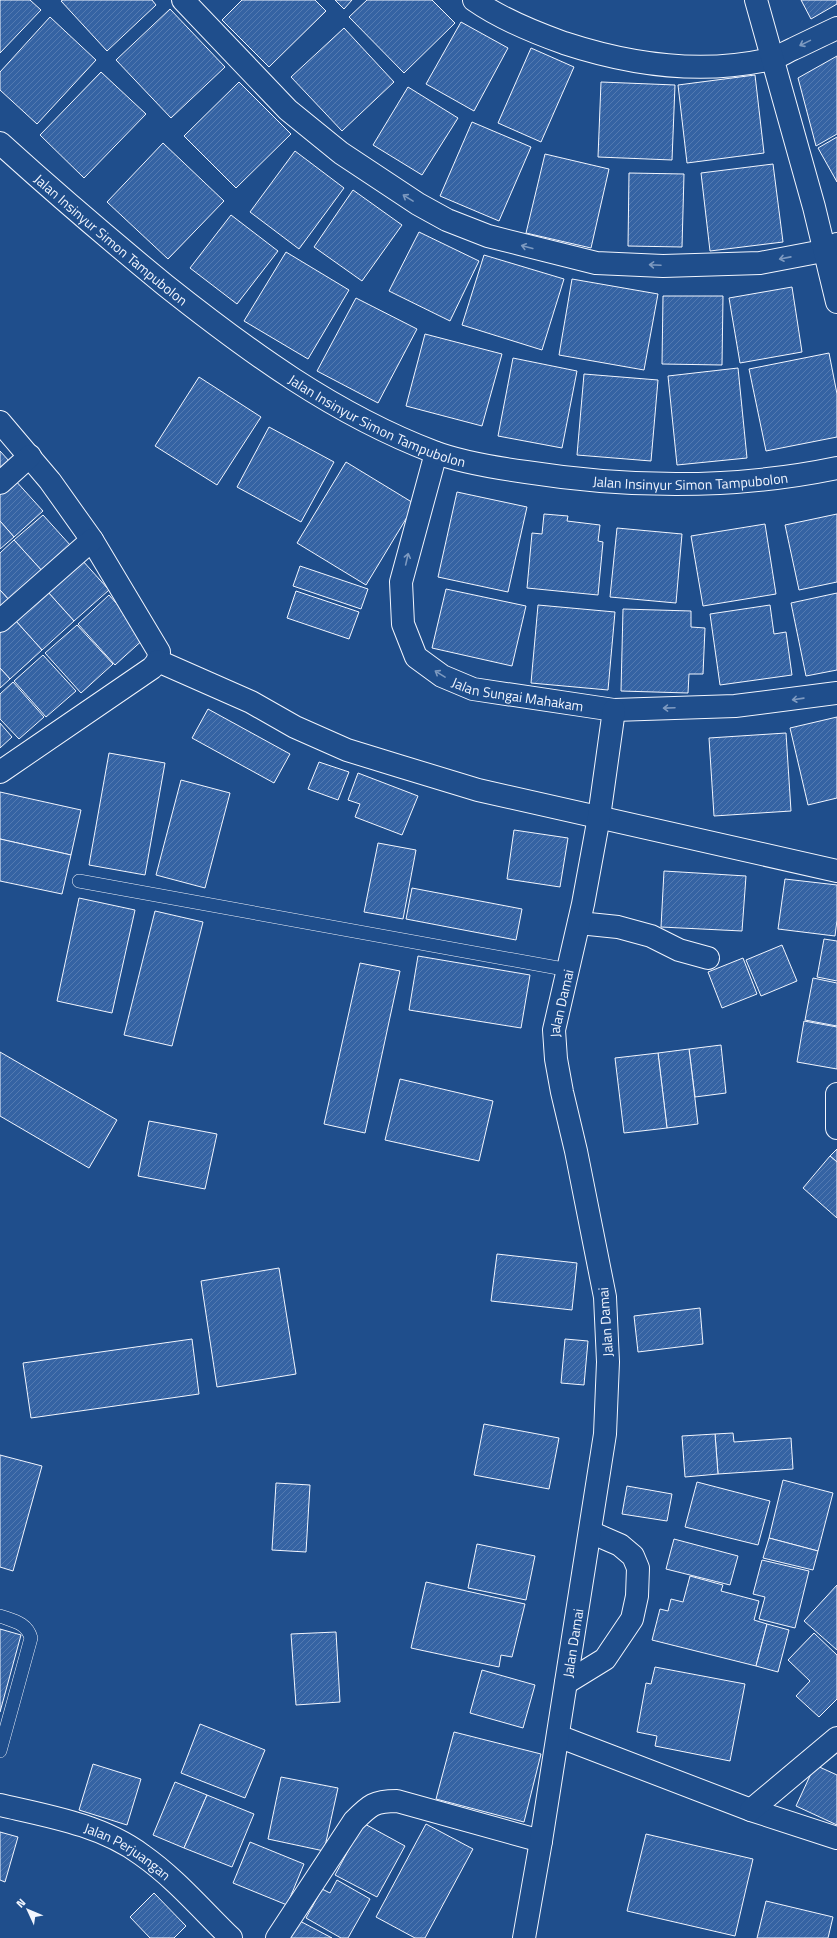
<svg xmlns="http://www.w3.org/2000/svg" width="837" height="1938" viewBox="0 0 837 1938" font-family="'Titillium Web',sans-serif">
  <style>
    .building { fill: url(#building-hatch); stroke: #f2f6ff }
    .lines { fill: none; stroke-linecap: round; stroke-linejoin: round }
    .lane-casing { stroke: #f2f6ff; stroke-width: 14 }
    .street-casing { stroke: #f2f6ff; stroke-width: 24 }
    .secondary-casing { stroke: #f2f6ff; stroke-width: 24 }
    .lane { stroke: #1f4e8c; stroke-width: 13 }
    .street { stroke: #1f4e8c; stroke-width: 22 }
    .secondary { stroke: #1f4e8c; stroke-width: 22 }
    .oneway { stroke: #7e9ac0 }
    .labels { text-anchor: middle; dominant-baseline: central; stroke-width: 3; stroke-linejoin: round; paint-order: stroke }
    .street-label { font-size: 14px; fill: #f2f6ff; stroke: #1f4e8c }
  </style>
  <defs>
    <pattern id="building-hatch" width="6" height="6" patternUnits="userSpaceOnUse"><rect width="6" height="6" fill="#3563a3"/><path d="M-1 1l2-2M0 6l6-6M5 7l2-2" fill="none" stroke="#537ab1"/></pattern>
  </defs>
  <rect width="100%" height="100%" fill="#1f4e8c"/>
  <g class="building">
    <path d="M 0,0 L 30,0 L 41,10 L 0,53 Z"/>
    <path d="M 63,0 L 152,0 L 156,5 L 107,51 L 61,1 Z"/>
    <path d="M 242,0 L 315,0 L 326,11 L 269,67 L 222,20 Z"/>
    <path d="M 335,0 L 352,0 L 344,9 Z"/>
    <path d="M 367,0 L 432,0 L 455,23 L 404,73 L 349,17 Z"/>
    <path d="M 801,0 L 837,0 L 837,4 L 811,19 Z"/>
    <path d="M 170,9 L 225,67 L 171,118 L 116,60 Z"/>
    <path d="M 50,17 L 96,60 L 37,124 L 0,90 L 0,72 Z"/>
    <path d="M 461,22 L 508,48 L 474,111 L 426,84 Z"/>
    <path d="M 344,28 L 394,82 L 342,131 L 291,77 Z"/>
    <path d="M 531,48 L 574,67 L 541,142 L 498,123 Z"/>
    <path d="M 837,56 L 837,134 L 816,146 L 798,78 Z"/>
    <path d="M 101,72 L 146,114 L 84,178 L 40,135 Z"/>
    <path d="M 755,75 L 764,153 L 687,163 L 678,85 Z"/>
    <path d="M 239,82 L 291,134 L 236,188 L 184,136 Z"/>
    <path d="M 601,82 L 675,85 L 672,160 L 598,157 Z"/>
    <path d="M 408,87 L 458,118 L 422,175 L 373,145 Z"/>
    <path d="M 472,122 L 531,147 L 499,221 L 440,196 Z"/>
    <path d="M 837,137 L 837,182 L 818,148 Z"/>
    <path d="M 163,143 L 224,201 L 168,259 L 107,202 Z"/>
    <path d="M 295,151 L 344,188 L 299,249 L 250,212 Z"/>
    <path d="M 545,154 L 609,169 L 591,248 L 526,233 Z"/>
    <path d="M 773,164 L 783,242 L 710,251 L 701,173 Z"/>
    <path d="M 629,173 L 684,174 L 682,247 L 628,246 Z"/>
    <path d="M 353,190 L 402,225 L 362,281 L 314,247 Z"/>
    <path d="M 231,215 L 278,251 L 237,304 L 190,268 Z"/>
    <path d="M 419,232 L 479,261 L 450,321 L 389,291 Z"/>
    <path d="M 286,252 L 349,290 L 308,359 L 244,321 Z"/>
    <path d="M 484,255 L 564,279 L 542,350 L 462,325 Z"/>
    <path d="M 572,279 L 658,294 L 644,370 L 559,355 Z"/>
    <path d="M 792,287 L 802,352 L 740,363 L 729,298 Z"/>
    <path d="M 663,296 L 723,296 L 722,365 L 662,364 Z"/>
    <path d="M 356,298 L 417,329 L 378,403 L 317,371 Z"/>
    <path d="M 425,334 L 502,354 L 482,426 L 406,406 Z"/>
    <path d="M 829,353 L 837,394 L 837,437 L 766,451 L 749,369 Z"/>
    <path d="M 513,358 L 577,371 L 562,448 L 498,436 Z"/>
    <path d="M 738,368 L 747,458 L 677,465 L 668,376 Z"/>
    <path d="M 584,374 L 658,380 L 651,461 L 577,455 Z"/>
    <path d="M 199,377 L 261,417 L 217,485 L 155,446 Z"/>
    <path d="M 269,427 L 334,462 L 301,522 L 237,487 Z"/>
    <path d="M 0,451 L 10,462 L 0,470 Z"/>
    <path d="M 346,462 L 415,504 L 366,585 L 297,543 Z"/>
    <path d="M 14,479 L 43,511 L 14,537 L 0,521 L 0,492 Z"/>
    <path d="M 457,492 L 527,507 L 508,592 L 438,577 Z"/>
    <path d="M 544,514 L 568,516 L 567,521 L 600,525 L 598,541 L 603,542 L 598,595 L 527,588 L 532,533 L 542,534 Z"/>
    <path d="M 837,514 L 837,582 L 799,590 L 785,525 Z"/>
    <path d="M 43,515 L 71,546 L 43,572 L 14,540 Z"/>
    <path d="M 0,521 L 14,537 L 0,549 Z"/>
    <path d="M 765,524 L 776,594 L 703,606 L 691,536 Z"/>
    <path d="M 617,528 L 682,534 L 676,603 L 610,597 Z"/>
    <path d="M 14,540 L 43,572 L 10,601 L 0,590 L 0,553 Z"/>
    <path d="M 82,560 L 109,590 L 74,621 L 47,591 Z"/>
    <path d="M 300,566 L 368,589 L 361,609 L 293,586 Z"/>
    <path d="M 446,589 L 526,606 L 512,666 L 432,648 Z"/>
    <path d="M 0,590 L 10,601 L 0,610 Z"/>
    <path d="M 47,591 L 74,621 L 42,650 L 15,620 Z"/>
    <path d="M 296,591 L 359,612 L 349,639 L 287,618 Z"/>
    <path d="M 837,593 L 837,670 L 806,676 L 791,603 Z"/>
    <path d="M 109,595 L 146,637 L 115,665 L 78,624 Z"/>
    <path d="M 538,605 L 615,612 L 608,690 L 531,683 Z"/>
    <path d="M 770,605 L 774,634 L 786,632 L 792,675 L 720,685 L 710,614 Z"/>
    <path d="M 623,609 L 691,611 L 691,627 L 705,628 L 703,674 L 689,674 L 688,693 L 621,691 Z"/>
    <path d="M 15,620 L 42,650 L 10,679 L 0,668 L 0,633 Z"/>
    <path d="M 77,625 L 113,664 L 81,693 L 45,653 Z"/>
    <path d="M 43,655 L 76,691 L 46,717 L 14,681 Z"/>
    <path d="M 0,668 L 10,679 L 0,688 Z"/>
    <path d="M 13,682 L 44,717 L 19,739 L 0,719 L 0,694 Z"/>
    <path d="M 208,709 L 290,754 L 274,783 L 192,738 Z"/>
    <path d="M 837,717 L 837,798 L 808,805 L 790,728 Z"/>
    <path d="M 0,723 L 12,737 L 0,748 Z"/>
    <path d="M 786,733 L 791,811 L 714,816 L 709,738 Z"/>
    <path d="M 109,753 L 165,763 L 145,875 L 89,865 Z"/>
    <path d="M 319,762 L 349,772 L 338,800 L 308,789 Z"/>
    <path d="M 358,773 L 418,796 L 402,835 L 355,817 L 360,804 L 348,800 Z"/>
    <path d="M 181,780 L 230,793 L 205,888 L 156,875 Z"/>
    <path d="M 0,792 L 81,810 L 71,855 L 0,839 Z"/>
    <path d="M 514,830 L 568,838 L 560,887 L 507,879 Z"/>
    <path d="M 0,839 L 71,855 L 62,894 L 0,881 Z"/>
    <path d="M 378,843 L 416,850 L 403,919 L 364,912 Z"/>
    <path d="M 664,871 L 746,876 L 742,931 L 661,927 Z"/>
    <path d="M 785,879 L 837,885 L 837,920 L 835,936 L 778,929 Z"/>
    <path d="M 412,888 L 522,909 L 516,940 L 406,919 Z"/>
    <path d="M 79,898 L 135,910 L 112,1013 L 57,1001 Z"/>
    <path d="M 155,911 L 203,922 L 172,1046 L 124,1035 Z"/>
    <path d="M 824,939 L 837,941 L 837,981 L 817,977 Z"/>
    <path d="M 782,945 L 797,981 L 761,996 L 746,960 Z"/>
    <path d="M 418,956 L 530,975 L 521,1028 L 409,1010 Z"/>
    <path d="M 743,958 L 757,994 L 722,1008 L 708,972 Z"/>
    <path d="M 360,963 L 400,971 L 365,1133 L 324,1124 Z"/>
    <path d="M 813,978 L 837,983 L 837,1026 L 805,1020 Z"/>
    <path d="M 804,1021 L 837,1027 L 837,1069 L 797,1062 Z"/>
    <path d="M 721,1045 L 726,1093 L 695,1097 L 689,1049 Z"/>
    <path d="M 689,1049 L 698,1124 L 667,1128 L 658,1053 Z"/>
    <path d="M 0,1052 L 117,1120 L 89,1168 L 0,1116 Z"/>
    <path d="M 658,1053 L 667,1128 L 624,1133 L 615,1058 Z"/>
    <path d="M 400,1079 L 493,1101 L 479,1161 L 385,1140 Z"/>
    <path d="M 149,1121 L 217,1134 L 205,1189 L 138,1176 Z"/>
    <path d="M 837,1149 L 837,1162 L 830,1156 Z"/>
    <path d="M 830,1156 L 837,1162 L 837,1218 L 803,1188 Z"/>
    <path d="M 497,1254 L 577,1263 L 572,1310 L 491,1301 Z"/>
    <path d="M 279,1268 L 296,1374 L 217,1387 L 201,1281 Z"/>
    <path d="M 700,1308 L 703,1344 L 638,1352 L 634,1316 Z"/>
    <path d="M 192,1339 L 199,1394 L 31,1418 L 23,1363 Z"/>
    <path d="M 565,1339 L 588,1341 L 584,1385 L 561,1383 Z"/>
    <path d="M 484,1424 L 559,1438 L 549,1489 L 474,1475 Z"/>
    <path d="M 733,1433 L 734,1442 L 791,1438 L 793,1469 L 718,1474 L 715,1434 Z"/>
    <path d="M 715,1434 L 718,1474 L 685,1477 L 682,1436 Z"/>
    <path d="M 0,1455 L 42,1466 L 13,1571 L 0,1567 Z"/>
    <path d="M 783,1480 L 833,1493 L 818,1551 L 769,1538 Z"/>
    <path d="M 697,1482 L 770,1501 L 758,1545 L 685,1527 Z"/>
    <path d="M 276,1483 L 310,1485 L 306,1552 L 272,1550 Z"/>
    <path d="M 627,1486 L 672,1494 L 667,1521 L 622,1514 Z"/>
    <path d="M 769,1538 L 818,1551 L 813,1570 L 763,1558 Z"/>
    <path d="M 674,1539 L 738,1556 L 730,1585 L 666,1569 Z"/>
    <path d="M 477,1544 L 535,1556 L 526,1600 L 468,1588 Z"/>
    <path d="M 762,1560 L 809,1571 L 795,1628 L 759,1619 L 765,1597 L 753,1594 Z"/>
    <path d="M 690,1576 L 723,1585 L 721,1591 L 759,1601 L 754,1620 L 767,1624 L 756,1666 L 652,1640 L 660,1609 L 668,1611 L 671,1599 L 683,1602 Z"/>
    <path d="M 426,1582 L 525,1604 L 512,1657 L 501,1655 L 499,1667 L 411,1648 Z"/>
    <path d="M 837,1585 L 837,1650 L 804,1621 Z"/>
    <path d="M 767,1624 L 789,1630 L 778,1672 L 756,1666 Z"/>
    <path d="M 0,1629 L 21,1635 L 0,1712 Z"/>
    <path d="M 336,1632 L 340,1702 L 296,1705 L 291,1634 Z"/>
    <path d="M 814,1633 L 837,1655 L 837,1699 L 819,1717 L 796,1696 L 810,1681 L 788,1660 Z"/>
    <path d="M 655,1667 L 745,1684 L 730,1761 L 655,1746 L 657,1736 L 637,1732 L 646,1683 L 651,1684 Z"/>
    <path d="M 482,1670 L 535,1685 L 523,1728 L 470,1713 Z"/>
    <path d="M 200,1724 L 265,1750 L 245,1798 L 181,1773 Z"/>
    <path d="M 454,1732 L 541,1754 L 524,1822 L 436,1799 Z"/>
    <path d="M 93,1764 L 141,1779 L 127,1825 L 79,1810 Z"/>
    <path d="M 815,1765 L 837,1775 L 837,1825 L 796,1806 Z"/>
    <path d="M 281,1777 L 338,1788 L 324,1851 L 268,1839 Z"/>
    <path d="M 175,1782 L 207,1795 L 184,1848 L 153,1835 Z"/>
    <path d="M 207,1795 L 254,1814 L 232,1867 L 184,1848 Z"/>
    <path d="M 363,1823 L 405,1846 L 377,1897 L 335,1875 Z"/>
    <path d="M 426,1824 L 473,1849 L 425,1938 L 415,1938 L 376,1917 Z"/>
    <path d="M 0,1832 L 18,1837 L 5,1882 L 0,1880 Z"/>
    <path d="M 646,1834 L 753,1859 L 735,1936 L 627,1911 Z"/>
    <path d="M 250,1842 L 304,1864 L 287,1905 L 233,1883 Z"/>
    <path d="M 337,1880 L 370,1899 L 348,1938 L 341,1938 L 306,1918 L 322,1889 L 330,1893 Z"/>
    <path d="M 154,1893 L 186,1926 L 174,1938 L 150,1938 L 130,1917 Z"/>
    <path d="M 766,1901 L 833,1917 L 828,1938 L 757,1938 Z"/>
    <path d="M 298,1920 L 332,1938 L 288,1938 Z"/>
  </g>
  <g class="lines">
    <g class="lane-casing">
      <g id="lane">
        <path d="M 79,881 L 569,970"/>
        <path d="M 0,1616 C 14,1621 27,1623 31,1638 L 0,1751"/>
      </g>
    </g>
    <g class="street-casing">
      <g id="street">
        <path d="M 183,0 L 288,110 L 341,153 L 418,204 L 447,220 L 488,236 L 596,263 L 663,266 L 760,263 L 823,251 L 837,244"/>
        <path d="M 474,0 C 501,19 533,32 564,43 C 631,65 702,75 771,59 C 779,57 786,52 793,49 C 808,42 822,35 837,28"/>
        <path d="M 756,0 L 814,207 L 837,302"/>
        <path d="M 0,422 L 50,481 L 92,540 L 159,652 L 158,661"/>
        <path id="s1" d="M 436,453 L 401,582 L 403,624 L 416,657 L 442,676 L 473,689 L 614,710 L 735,706 L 837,693"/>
        <path d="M 0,483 L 30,456"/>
        <path d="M 0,621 L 92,540"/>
        <path d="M 0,772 L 152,668 L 158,661 L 251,702 L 295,727 L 347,750 L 399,766 L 478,790 L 837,871"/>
        <path d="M 579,923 L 618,927 L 651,936 L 679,950 L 708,958"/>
        <path d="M 837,1128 L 837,1094"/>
        <path d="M 566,1683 L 605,1659 L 632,1619 L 637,1596 L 638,1568 L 633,1556 L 620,1545 L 590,1532"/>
        <path d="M 558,1736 L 751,1810 L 837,1838"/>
        <path d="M 751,1810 L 837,1738"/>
        <path d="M 277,1938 L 354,1821 C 370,1805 374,1801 397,1801 L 541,1841"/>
      </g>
    </g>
    <g class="secondary-casing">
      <g id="secondary">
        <path id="s2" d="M 0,143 C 54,192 109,239 165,285 C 248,351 334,414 434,452 C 460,462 497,468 526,472 C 628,488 736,489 837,468"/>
        <path id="s3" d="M 0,1805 C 48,1816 102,1825 142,1855 C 175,1878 202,1910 231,1938"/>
        <path id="s4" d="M 524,1938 L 541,1841 L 605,1434 L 608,1362 L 605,1297 L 576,1151 L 562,1092 L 556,1059 L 554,1030 L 583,904 L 599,817 L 614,710"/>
      </g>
    </g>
    <use href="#lane" class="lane"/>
    <use href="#street" class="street"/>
    <use href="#secondary" class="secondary"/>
  </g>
  <defs><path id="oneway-shaft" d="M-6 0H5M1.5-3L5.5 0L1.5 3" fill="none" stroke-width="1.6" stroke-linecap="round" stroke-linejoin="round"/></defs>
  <g class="oneway">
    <use href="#oneway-shaft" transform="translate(805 43) rotate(154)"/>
    <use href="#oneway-shaft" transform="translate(408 198) rotate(-148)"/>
    <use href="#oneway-shaft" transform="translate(527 247) rotate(-165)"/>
    <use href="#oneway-shaft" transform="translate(785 258) rotate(169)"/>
    <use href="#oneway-shaft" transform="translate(655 265) rotate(-177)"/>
    <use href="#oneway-shaft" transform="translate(407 559) rotate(-77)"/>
    <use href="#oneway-shaft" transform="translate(440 674) rotate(-148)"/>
    <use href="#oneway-shaft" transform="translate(798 699) rotate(172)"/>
    <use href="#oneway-shaft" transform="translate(669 708) rotate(178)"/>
  </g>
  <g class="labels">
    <g class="street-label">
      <text stroke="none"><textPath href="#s2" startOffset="147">Jalan Insinyur Simon Tampubolon</textPath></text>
      <text stroke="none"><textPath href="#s2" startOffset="471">Jalan Insinyur Simon Tampubolon</textPath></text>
      <text stroke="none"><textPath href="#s2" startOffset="795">Jalan Insinyur Simon Tampubolon</textPath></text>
      <text stroke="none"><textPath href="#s1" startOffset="322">Jalan Sungai Mahakam</textPath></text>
      <text stroke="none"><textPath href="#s4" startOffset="947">Jalan Damai</textPath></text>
      <text transform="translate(605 1322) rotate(-94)">Jalan Damai</text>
      <text stroke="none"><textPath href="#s4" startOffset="299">Jalan Damai</textPath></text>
      <text stroke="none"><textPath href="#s3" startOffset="137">Jalan Perjuangan</textPath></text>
    </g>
  </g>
  <g transform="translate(28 1910) rotate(314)" stroke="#1f4e8c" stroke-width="3" paint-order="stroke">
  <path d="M0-3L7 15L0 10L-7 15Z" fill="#f2f6ff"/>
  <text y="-6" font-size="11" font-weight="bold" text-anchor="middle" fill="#f2f6ff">N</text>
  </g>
</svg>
